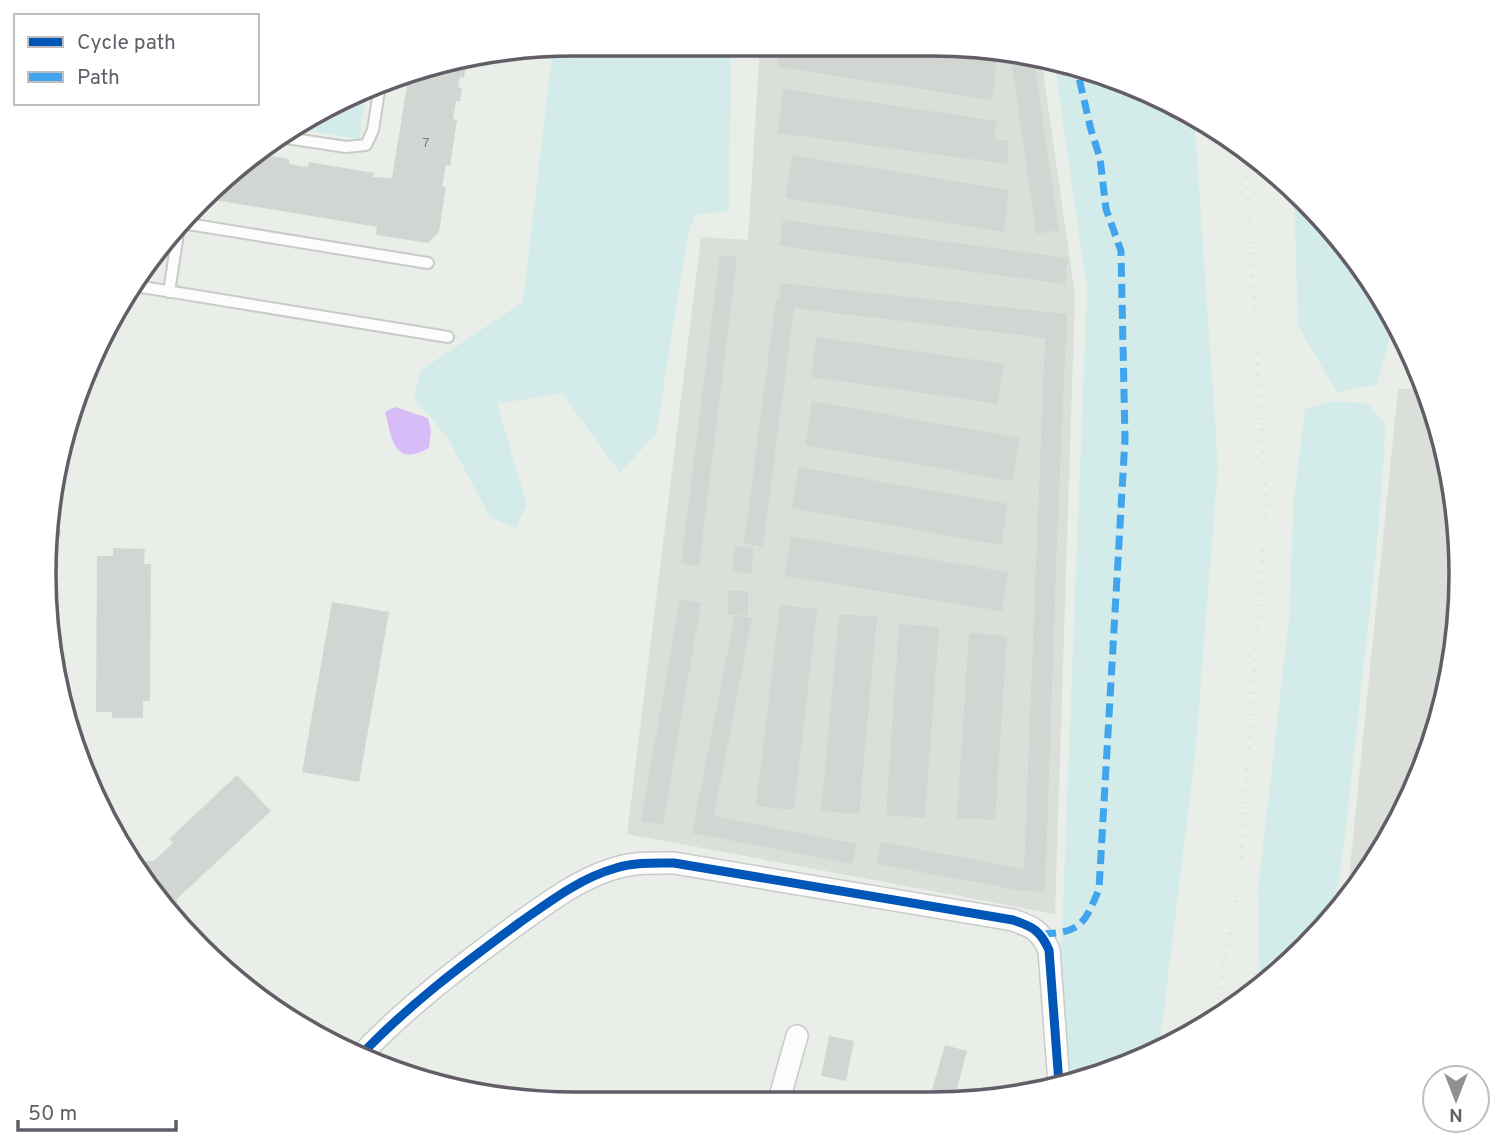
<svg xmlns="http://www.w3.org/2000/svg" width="1505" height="1148" viewBox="0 0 1505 1148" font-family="Overpass,sans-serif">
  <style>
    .industrial { fill: #dadfda }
    .green { fill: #d3ebe9 }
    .water { fill: #d8bcf8 }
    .building { fill: #d2d6d3 }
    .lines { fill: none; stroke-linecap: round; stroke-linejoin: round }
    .service-casing { stroke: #cacaca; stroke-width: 14 }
    .minor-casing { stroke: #cacaca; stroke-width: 24 }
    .service { stroke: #fcfcfc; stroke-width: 10 }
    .minor { stroke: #fcfcfc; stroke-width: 21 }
    .rail { stroke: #e4e4e4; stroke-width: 5; stroke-dasharray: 2 9; stroke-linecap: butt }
    .quiet { stroke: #41a5ee; stroke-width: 7; stroke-dasharray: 14 7; stroke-linecap: butt }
    .cycleway-casing { stroke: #fff; stroke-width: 13 }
    .cycleway { stroke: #0057b8; stroke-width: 9 }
    .labels { text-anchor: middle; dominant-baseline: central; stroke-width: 6; stroke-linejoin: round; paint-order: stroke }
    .number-label { font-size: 14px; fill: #807c83 }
    .rim { fill: none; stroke: #635d67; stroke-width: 3.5 }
  </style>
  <rect width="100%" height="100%" fill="#e9eee9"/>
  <g class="industrial">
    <path d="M 760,44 L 965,45 L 1041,57 L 1075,295 L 1055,914 L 627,834 L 701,237 L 748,240 Z"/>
    <path d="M 1426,388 L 1451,470 L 1458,542 L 1440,715 L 1421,777 L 1372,868 L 1347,898 L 1398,389 Z"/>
  </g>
  <g class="green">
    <path d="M 574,44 L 731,44 L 729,211 L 695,215 L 688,233 L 656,434 L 620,473 L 562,393 L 497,404 L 527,505 L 515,528 L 490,517 L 448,438 L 414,398 L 421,370 L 523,302 L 553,47 Z"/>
    <path d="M 1054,60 L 1069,62 L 1165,98 L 1194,116 L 1218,466 L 1195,756 L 1159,1050 L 1134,1064 L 1056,1085 L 1087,289 Z"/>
    <path d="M 367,91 L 359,139 L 291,128 L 309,115 Z"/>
    <path d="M 1294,197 C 1318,222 1385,282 1389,315 C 1393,338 1383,361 1377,384 L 1337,392 L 1298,326 Z"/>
    <path d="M 1333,401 L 1368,404 L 1386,424 L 1378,534 L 1345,836 L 1334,914 L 1306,949 L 1260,987 L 1258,890 L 1289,618 L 1294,498 L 1305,409 Z"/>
    <path d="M 45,600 L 58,601 L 58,674 L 45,609 Z"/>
  </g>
  <path class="water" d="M 395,407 L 428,418 L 431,431 L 429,448 C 393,468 392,438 385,412 Z"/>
  <g class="building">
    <path d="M 780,44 L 909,45 L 997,58 L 992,100 L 778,67 Z"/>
    <path d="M 1010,52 L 1033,56 L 1059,230 L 1036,234 Z"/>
    <path d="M 467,58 L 464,78 L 460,77 L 458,87 L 462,88 L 460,101 L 456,101 L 453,119 L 457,120 L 450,166 L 446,165 L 442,186 L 446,187 L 439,232 L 428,243 L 376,235 L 377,227 L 202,198 L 253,158 L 264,160 L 264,155 L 289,159 L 289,164 L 308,167 L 309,162 L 374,173 L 373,177 L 392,178 L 409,73 L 436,62 Z"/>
    <path d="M 783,89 L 997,121 L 994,139 L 1009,141 L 1007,164 L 778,133 Z"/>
    <path d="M 792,155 L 1009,190 L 1004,232 L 786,198 Z"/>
    <path d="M 783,220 L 1068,258 L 1065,284 L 779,246 Z"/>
    <path d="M 720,255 L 737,257 L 699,566 L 681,564 Z"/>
    <path d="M 781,283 L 1067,314 L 1057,540 L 1045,892 L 1024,891 L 877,864 L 881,842 L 1024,869 L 1045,338 L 794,308 L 763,546 L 744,544 L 776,299 L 779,299 Z"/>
    <path d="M 817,337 L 1004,364 L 998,404 L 811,377 Z"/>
    <path d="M 812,401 L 1020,438 L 1012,481 L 805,445 Z"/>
    <path d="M 799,467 L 1008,504 L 1001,545 L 792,508 Z"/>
    <path d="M 791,536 L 1008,572 L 1002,611 L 784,576 Z"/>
    <path d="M 735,546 L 753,547 L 752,573 L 733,572 Z"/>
    <path d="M 113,548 L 145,549 L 144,564 L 151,564 L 150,701 L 143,701 L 143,718 L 112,718 L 112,712 L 96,712 L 97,556 L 113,556 Z"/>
    <rect x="728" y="591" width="20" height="24"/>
    <path d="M 680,599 L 701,603 L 663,825 L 641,821 Z"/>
    <path d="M 332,602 L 389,612 L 359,782 L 302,772 Z"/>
    <path d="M 780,605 L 817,609 L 794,810 L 756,806 Z"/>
    <path d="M 839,614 L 877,617 L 859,814 L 821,811 Z"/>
    <path d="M 735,615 L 752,618 L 714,816 L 857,844 L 853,864 L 692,833 Z"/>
    <path d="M 899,624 L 939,627 L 925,818 L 886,815 Z"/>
    <path d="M 969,633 L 1007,636 L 995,820 L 957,818 Z"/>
    <path d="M 237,775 L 271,811 L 177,899 L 177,903 L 163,903 L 133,869 L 125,852 L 135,861 L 154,861 L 173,843 L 169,839 Z"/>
    <path d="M 829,1036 L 854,1041 L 846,1081 L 821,1076 Z"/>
    <path d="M 945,1045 L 967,1051 L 955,1096 L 932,1090 Z"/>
  </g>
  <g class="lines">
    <g class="service-casing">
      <g id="service">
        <path d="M 751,50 L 751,44"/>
        <path d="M 280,137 L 346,147 L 366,145 L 373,130 L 380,85"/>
        <path d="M 182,223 L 428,263"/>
        <path d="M 136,286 L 448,337"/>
        <path d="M 169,292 L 179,227"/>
        <path d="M 50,534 L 54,533"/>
      </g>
    </g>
    <g class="minor-casing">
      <g id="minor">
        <path d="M 360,1056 C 407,1006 463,964 519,923 C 549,902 580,878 616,868 C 635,862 654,863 674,863 L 1013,920 C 1033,927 1040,930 1049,950 L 1059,1084"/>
        <path d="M 779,1100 L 797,1036"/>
      </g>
    </g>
    <use href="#service" class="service"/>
    <use href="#minor" class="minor"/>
    <path class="rail" d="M 1213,1021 L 1239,884 L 1266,506 L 1245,148"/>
    <path class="quiet" d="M 1042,934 C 1081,933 1085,923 1099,889 L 1125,439 L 1121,251 L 1106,209 L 1100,158 L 1091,130 L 1076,65"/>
    <g class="cycleway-casing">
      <path id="cycleway" d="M 360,1056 C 407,1006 463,964 519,923 C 549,902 580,878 616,868 C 635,862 654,863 674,863 L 1013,920 C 1033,927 1040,930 1049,950 L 1059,1084"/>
    </g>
    <use href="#cycleway" class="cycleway"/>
  </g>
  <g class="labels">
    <g class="number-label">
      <text x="426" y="143">7</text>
    </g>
  </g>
  <path d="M0 0H1505V1148H0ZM574 56H931A518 518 0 0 1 1449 574V574A518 518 0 0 1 931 1092H574A518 518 0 0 1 56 574V574A518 518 0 0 1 574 56Z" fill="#fff" fill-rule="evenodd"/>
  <path class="rim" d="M574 56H931A518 518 0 0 1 1449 574V574A518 518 0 0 1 931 1092H574A518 518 0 0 1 56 574V574A518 518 0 0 1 574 56Z"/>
  <rect x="14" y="14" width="245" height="91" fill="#ffffff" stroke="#c1bec2" stroke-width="2"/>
  <rect x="28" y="37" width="35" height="10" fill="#0057b8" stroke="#c1bec2" stroke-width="2"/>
  <text x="77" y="49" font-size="21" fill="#635d67">Cycle path</text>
  <rect x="28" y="72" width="35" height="10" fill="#41a5ee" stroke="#c1bec2" stroke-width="2"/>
  <text x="77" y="84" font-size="21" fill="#635d67">Path</text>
  <g transform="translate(1456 1099) rotate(180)"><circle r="33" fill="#ffffff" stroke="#c1bec2" stroke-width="2"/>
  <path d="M0-5L12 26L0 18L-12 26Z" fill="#929094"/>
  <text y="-10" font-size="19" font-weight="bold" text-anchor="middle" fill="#635d67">N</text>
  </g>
  <path d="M18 1120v10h158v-10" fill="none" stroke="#635d67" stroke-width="3.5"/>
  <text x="28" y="1120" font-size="21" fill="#635d67" stroke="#ffffff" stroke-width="5" paint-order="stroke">50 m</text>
</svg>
